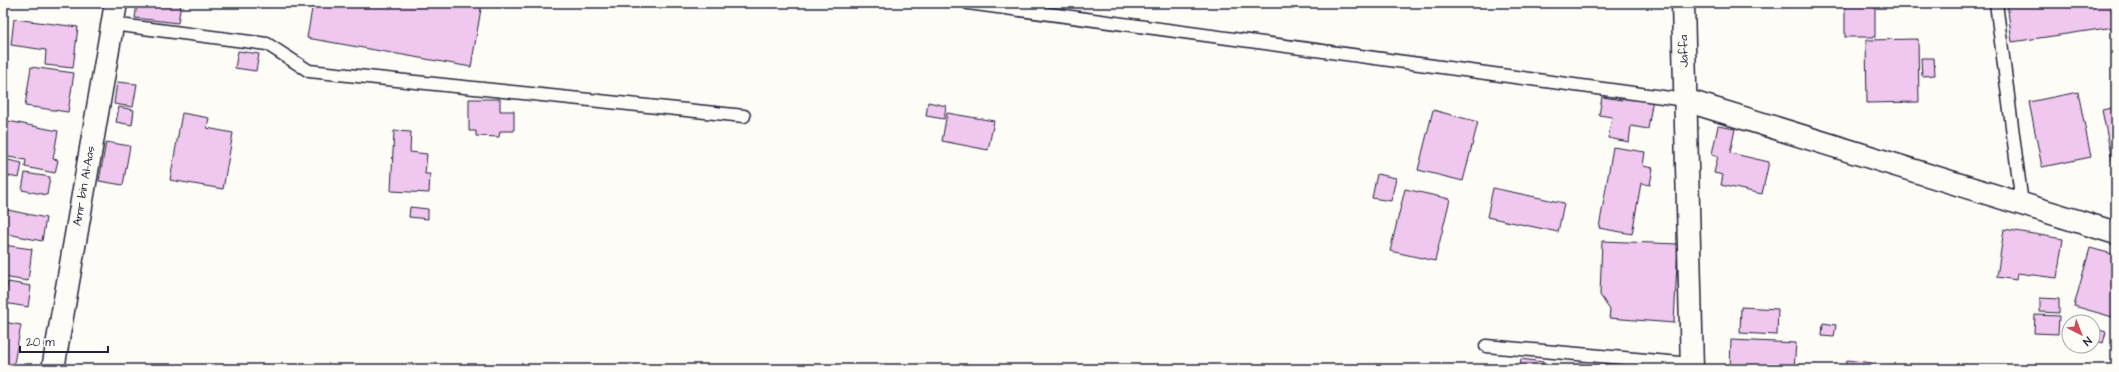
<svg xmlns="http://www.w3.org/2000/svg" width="2119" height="372" viewBox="0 0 2119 372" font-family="'Architects Daughter',sans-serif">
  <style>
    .building { fill: #f0c7ee; stroke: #22223b }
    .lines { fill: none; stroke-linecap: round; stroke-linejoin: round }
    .lane-casing { stroke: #22223b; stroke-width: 15 }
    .street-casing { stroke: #22223b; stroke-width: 25 }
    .lane { stroke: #fdfcf7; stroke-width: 12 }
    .street { stroke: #fdfcf7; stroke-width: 22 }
    .labels { text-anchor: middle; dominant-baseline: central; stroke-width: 3; stroke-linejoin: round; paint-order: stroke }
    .street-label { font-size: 12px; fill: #22223b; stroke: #fdfcf7 }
  </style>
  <rect width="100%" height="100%" fill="#fdfcf7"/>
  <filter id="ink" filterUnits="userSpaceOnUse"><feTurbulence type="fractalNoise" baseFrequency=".025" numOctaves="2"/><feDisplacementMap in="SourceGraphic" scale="8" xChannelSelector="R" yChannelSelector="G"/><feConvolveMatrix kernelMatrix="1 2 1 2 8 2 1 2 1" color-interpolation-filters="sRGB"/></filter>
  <g filter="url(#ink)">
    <g class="building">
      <path d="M 137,3 L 181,3 L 178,23 L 135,18 Z"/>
      <path d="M 313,3 L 482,3 L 471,67 L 307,38 Z"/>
      <rect x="1845" y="3" width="30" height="34"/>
      <path d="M 2007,3 L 2111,3 L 2114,27 L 2012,42 Z"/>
      <path d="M 14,19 L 78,27 L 73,68 L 45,65 L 46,50 L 11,45 Z"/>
      <path d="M 1918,39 L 1919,102 L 1867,103 L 1866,40 Z"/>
      <path d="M 238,51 L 259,54 L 256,71 L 235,68 Z"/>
      <path d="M 3,54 L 7,54 L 3,78 Z"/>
      <path d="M 1921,58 L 1934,58 L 1935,75 L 1922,76 Z"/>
      <path d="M 31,67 L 74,73 L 68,112 L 25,106 Z"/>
      <path d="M 117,82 L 137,84 L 133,107 L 114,104 Z"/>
      <path d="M 1624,87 L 1654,92 L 1648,129 L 1631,126 L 1629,142 L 1608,138 L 1612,117 L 1599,115 L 1602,97 L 1622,100 Z"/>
      <path d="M 2078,92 L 2091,157 L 2042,167 L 2029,102 Z"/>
      <path d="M 469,99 L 500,99 L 500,111 L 514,111 L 514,131 L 500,131 L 499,137 L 476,136 L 476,131 L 469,131 Z"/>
      <path d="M 928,102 L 946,106 L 944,119 L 926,116 Z"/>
      <path d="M 119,107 L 134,110 L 132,125 L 116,122 Z"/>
      <path d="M 2116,107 L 2116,175 L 2115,175 L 2102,110 Z"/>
      <path d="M 1433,110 L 1478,122 L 1463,181 L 1418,170 Z"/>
      <path d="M 182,113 L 209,118 L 207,128 L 233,133 L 223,189 L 170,180 Z"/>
      <path d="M 947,113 L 994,121 L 988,150 L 942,141 Z"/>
      <path d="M 3,120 L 58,131 L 53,159 L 58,160 L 55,173 L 25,167 L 26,160 L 3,156 Z"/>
      <path d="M 1718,126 L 1735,129 L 1730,153 L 1769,162 L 1762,194 L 1721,185 L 1723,175 L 1714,173 L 1718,156 L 1712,154 Z"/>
      <path d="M 394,131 L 411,132 L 410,152 L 427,154 L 425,174 L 430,174 L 429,193 L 391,191 Z"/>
      <path d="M 106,142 L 130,146 L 123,185 L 99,181 Z"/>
      <path d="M 1613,147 L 1645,152 L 1643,166 L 1653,168 L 1650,185 L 1641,183 L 1632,234 L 1599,228 Z"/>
      <path d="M 3,159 L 22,163 L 19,178 L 3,175 Z"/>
      <path d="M 25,173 L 50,177 L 47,195 L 22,190 Z"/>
      <path d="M 1377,174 L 1396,178 L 1391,201 L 1372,198 Z"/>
      <path d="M 1493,188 L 1564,203 L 1558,232 L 1487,217 Z"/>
      <path d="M 1405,189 L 1450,199 L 1435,261 L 1390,251 Z"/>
      <path d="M 410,207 L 428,209 L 428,219 L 409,217 Z"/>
      <path d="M 3,209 L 46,218 L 42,241 L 3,233 Z"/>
      <path d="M 2004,229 L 2063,239 L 2057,278 L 2017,273 L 2016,280 L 1997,277 Z"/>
      <path d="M 1602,241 L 1678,244 L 1674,323 L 1609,318 L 1610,310 L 1600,295 Z"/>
      <path d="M 3,245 L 32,249 L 28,281 L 3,277 Z"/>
      <path d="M 2090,248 L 2116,255 L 2116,318 L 2074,306 Z"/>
      <path d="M 8,282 L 31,286 L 28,307 L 4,303 Z"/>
      <path d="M 2040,298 L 2059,299 L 2059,313 L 2040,312 Z"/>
      <path d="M 1741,307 L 1778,309 L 1777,335 L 1740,333 Z"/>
      <path d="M 2035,315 L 2059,316 L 2058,334 L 2034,333 Z"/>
      <path d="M 3,322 L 21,325 L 13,369 L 3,369 Z"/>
      <path d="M 1823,323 L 1836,325 L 1834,337 L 1822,336 Z"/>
      <path d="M 2093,328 L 2106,332 L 2103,343 L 2093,340 Z"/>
      <path d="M 1731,340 L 1796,343 L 1794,369 L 1730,369 Z"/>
      <path d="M 1521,359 L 1543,362 L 1543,369 L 1519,369 Z"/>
      <path d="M 1847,360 L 1873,363 L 1872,369 L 1845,369 Z"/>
      <path d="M 1580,363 L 1609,369 L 1579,369 Z"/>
    </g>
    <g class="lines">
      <g class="lane-casing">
        <g id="lane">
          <path d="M 968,3 L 1685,100"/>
          <path d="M 1996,3 L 2022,204"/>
          <path d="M 112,24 L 267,44 L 309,71 L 744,116"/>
          <path d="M 1486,346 L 1692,364"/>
        </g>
      </g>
      <g class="street-casing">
        <g id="street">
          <path d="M 1683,3 L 1692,369"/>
          <path d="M 1685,100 L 2116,233"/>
          <path d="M 53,369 L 116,3"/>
        </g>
      </g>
      <use href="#lane" class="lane"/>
      <use href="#street" class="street"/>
    </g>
  </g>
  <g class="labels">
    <g class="street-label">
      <text transform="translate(1684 51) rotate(-91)">Jaffa</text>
      <text transform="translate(84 186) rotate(-80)">Amr bin Al-Aas</text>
    </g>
  </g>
  <rect width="2119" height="372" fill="none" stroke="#fdfcf7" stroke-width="16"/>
  <rect x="8" y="8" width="2103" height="356" fill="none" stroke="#22223b" stroke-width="1.5" filter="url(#ink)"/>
  <g transform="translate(2081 334) rotate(138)"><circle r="19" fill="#fdfcf7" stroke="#a5a5ac"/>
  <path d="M0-3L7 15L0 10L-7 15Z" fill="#d1495b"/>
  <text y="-6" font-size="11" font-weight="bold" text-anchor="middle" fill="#22223b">N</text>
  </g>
  <path d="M20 346v6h88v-6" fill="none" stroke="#22223b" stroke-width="2"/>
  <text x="26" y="346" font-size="12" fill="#22223b" stroke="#fdfcf7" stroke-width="3" paint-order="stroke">20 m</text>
</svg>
